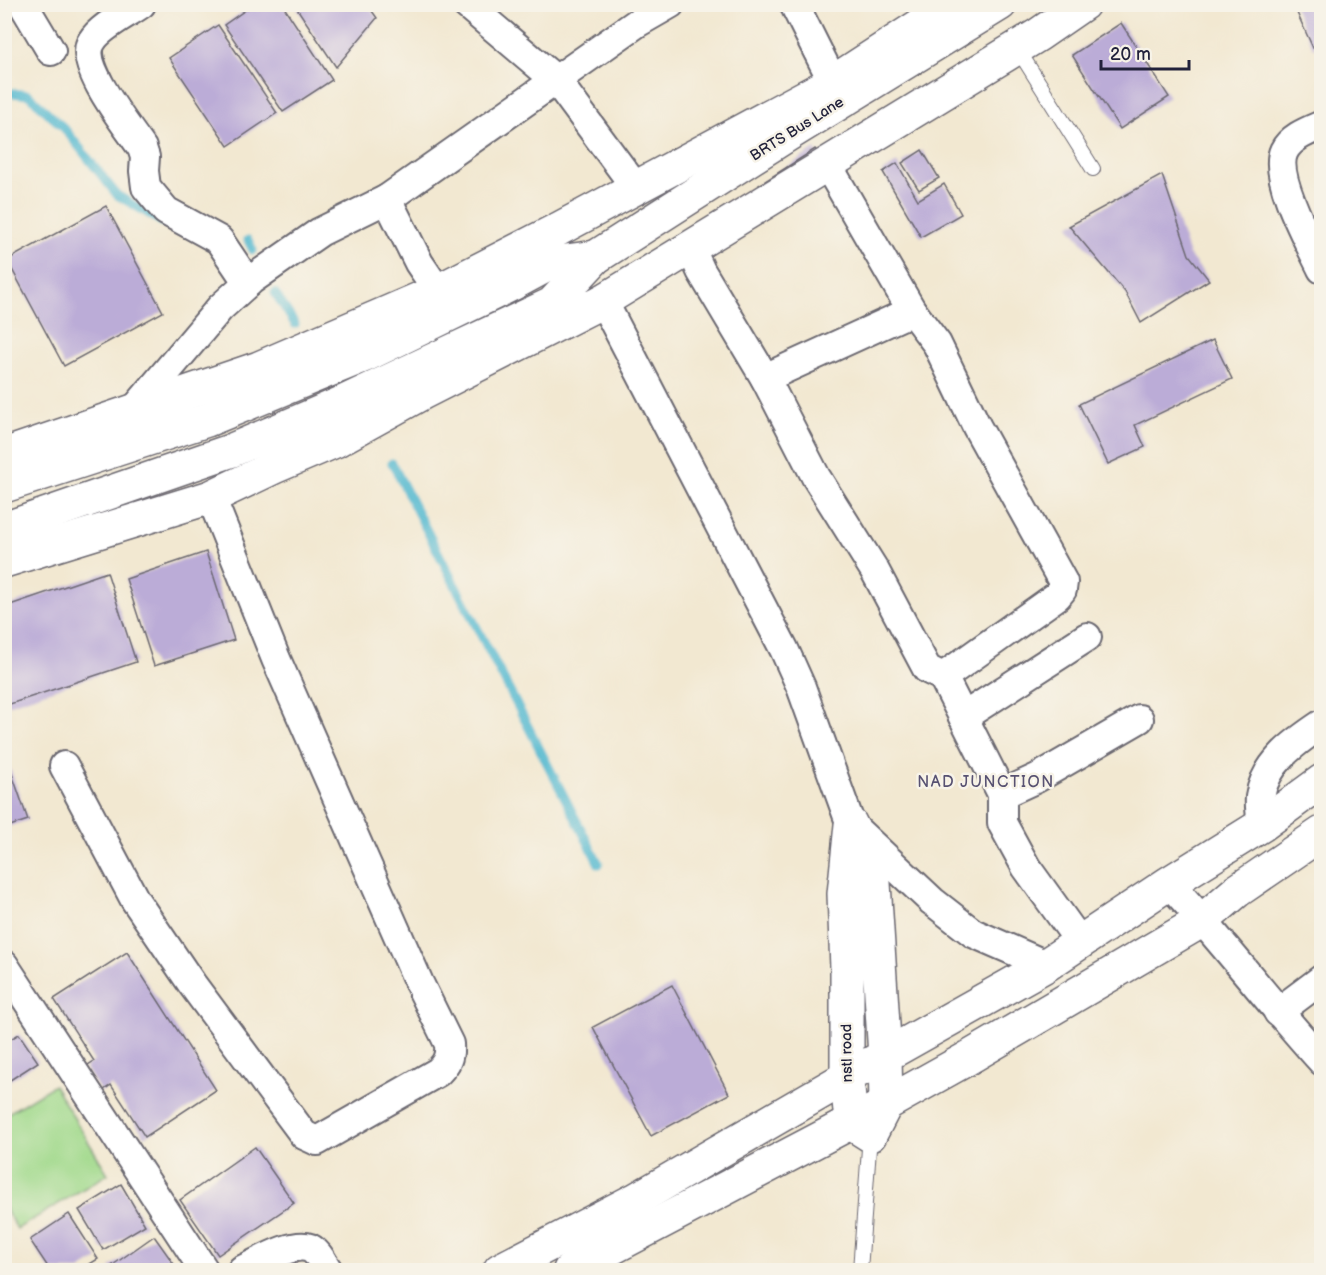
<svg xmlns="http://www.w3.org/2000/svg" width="1326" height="1275" viewBox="0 0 1326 1275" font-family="'Balsamiq Sans',sans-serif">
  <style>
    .green { fill: #a0d98b; stroke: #617e63; stroke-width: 1.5 }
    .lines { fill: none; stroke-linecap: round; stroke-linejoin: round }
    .stream { stroke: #50b7cf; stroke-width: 9 }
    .building { fill: #bbacd7 }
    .lane-casing { stroke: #6b6770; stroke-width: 16 }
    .street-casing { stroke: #6b6770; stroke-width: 32 }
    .secondary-casing { stroke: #6b6770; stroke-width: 36 }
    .primary-casing { stroke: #6b6770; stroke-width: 36 }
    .lane { stroke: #fff; stroke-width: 14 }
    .street { stroke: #fff; stroke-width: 28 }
    .secondary { stroke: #fff; stroke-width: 33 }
    .primary { stroke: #fff; stroke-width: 33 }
    .labels { text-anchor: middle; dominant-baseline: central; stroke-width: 5; stroke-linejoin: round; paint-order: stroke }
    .street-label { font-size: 15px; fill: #22223b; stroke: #f7f3e8 }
    .neighbourhood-label { font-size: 16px; letter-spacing: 1.5px; fill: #585272; stroke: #f7f3e8 }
  </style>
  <rect width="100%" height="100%" fill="#f7f3e8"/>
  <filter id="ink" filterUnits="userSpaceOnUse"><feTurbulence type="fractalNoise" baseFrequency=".0167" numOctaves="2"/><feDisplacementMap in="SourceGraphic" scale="12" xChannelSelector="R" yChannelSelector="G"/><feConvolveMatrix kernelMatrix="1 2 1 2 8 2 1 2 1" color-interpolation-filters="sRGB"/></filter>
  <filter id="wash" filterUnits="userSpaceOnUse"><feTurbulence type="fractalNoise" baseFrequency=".008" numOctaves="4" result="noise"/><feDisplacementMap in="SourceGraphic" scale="24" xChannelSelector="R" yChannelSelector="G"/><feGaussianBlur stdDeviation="1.35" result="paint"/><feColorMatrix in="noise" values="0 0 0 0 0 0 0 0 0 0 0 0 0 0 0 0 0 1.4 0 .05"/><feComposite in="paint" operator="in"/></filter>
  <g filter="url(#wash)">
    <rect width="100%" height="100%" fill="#f2e8d1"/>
    <path class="green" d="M 54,1085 L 108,1174 L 17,1229 L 5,1208 L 5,1115 Z"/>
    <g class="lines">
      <g class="stream">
        <path d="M 4,92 L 29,95 L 64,128 L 117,195 L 162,222"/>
        <path d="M 248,240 L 253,250"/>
        <path d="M 275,293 L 295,324"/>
        <path d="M 392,463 L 599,864"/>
      </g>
    </g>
    <g id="blocks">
      <g class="building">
        <path d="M 254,4 L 282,4 L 332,80 L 283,112 L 224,25 Z"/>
        <path d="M 294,4 L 367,4 L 377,18 L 336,67 Z"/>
        <path d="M 1293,4 L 1322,4 L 1322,43 L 1313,48 Z"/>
        <path d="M 1121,23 L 1169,97 L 1120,129 L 1072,55 Z"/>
        <path d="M 218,25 L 277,113 L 228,146 L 169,58 Z"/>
        <path d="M 815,149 L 821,159 L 765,195 L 759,185 Z"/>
        <path d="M 922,150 L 939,178 L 919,190 L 902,163 Z"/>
        <path d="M 897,163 L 918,200 L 944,184 L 961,214 L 921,237 L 883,172 Z"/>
        <path d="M 1162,175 L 1189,255 L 1209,280 L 1141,323 L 1125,292 L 1069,226 Z"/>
        <path d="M 106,206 L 163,312 L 64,366 L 7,260 Z"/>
        <path d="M 1213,340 L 1232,379 L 1135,425 L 1145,447 L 1108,464 L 1079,404 Z"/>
        <path d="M 206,552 L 234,640 L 154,666 L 126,579 Z"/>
        <path d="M 107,572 L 136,662 L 4,706 L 4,607 Z"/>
        <path d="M 4,751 L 28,820 L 4,828 Z"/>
        <path d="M 127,952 L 216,1090 L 145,1137 L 111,1085 L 101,1092 L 85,1067 L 94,1061 L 54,999 Z"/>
        <path d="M 672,985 L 729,1094 L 651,1136 L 593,1027 Z"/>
        <path d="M 19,1034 L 38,1062 L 4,1084 L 4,1043 Z"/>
        <path d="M 255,1147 L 294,1203 L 218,1255 L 180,1200 Z"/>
        <path d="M 121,1184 L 145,1225 L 103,1250 L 79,1210 Z"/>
        <path d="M 69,1214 L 98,1259 L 80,1270 L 50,1270 L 30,1240 Z"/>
        <path d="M 154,1236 L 176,1267 L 171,1270 L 113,1270 L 110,1267 Z"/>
        <path d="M 295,1263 L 300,1270 L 283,1270 Z"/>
      </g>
    </g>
  </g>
  <g filter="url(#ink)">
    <use href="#blocks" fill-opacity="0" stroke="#6b6770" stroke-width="1.5"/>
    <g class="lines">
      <g class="lane-casing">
        <g id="lane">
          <path d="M 1017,48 L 1093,169"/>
          <path d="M 860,1270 L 870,1135"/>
        </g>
      </g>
      <g class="street-casing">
        <g id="street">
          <path d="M 23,4 L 51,51"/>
          <path d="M 141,4 C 127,14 100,27 92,41 C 76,64 128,127 142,148 L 145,157 L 144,171 L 146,187 L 166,211 L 219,240 L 248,283"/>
          <path d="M 466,4 L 556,80 L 637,23 L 670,4"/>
          <path d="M 794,4 L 833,82"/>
          <path d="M 1322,125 C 1308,131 1291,137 1284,151 C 1272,176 1310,244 1322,269"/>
          <path d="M 827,164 L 912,311 L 937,344 L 977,427 L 1063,582 L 1062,590 L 1057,596 L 943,677"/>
          <path d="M 691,249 L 701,271 L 765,378 L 816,477 L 875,571 L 927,669 L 943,677 L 1002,794 L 1002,823 L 1026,867 L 1080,942"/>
          <path d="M 438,291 L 419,263 L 387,199 L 556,80 L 636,188"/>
          <path d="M 603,301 L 784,649 L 801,687 L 851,825 L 932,901 L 973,933 L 1046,965"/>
          <path d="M 765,378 L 912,311"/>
          <path d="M 135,409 L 220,308 L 251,280 L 320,232 L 387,199"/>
          <path d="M 963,717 L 1087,637"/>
          <path d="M 64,766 L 135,900 L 192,984 L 304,1135 L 317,1141 L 438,1072 C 447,1063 450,1057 449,1044 L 419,983 L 276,659 L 211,497"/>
          <path d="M 1002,794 L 1037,778 L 1139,719"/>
          <path d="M 1262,825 C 1261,816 1259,806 1260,797 C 1265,763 1295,742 1322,724"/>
          <path d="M 1169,883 C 1222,940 1269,1003 1322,1061"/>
          <path d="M 4,965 L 204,1270"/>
          <path d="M 1278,1012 L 1322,979"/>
          <path d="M 242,1270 C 258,1263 292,1241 310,1248 C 318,1252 323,1263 328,1270"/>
        </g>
      </g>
      <g class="secondary-casing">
        <g id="secondary">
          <path d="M 4,455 L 259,368 L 438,291"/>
          <path d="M 4,561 L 211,497 L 274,467 L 335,441 L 422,393 L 603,301"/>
          <path d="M 851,825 L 874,883 L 885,1056 L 886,1104 L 870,1135 L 851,1123 L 847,1077 L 847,968 L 844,894 Z"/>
          <path d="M 500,1270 L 635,1200 L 847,1077 L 1046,965 L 1169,883 L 1262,825 L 1322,781"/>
          <path d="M 570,1270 L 886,1104 L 963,1061 L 1203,920 L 1237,891 L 1322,833"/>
        </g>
      </g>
      <g class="primary-casing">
        <g id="primary">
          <path d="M 438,291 L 555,231 L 833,82 L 953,4"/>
          <path d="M 603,301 L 1038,35 L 1083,4"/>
          <path d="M 4,486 L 207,420 L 368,354 L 512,284 L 551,263 L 596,257"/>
          <path d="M 4,529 L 230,451 L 342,403 L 552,304 L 596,257 L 787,135 L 1000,4"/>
        </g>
      </g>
      <use href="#lane" class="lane"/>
      <use href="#street" class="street"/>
      <use href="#secondary" class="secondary"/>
      <use href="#primary" class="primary"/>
    </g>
  </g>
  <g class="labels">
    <g class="street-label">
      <text transform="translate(797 129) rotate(-32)">BRTS Bus Lane</text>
      <text transform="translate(847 1053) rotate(-91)">nstl road</text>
    </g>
    <g class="neighbourhood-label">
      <text x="986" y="782">NAD JUNCTION</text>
    </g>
  </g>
  <rect width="1326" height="1275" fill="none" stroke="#f7f3e8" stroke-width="24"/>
  <path d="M1101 60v9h88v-9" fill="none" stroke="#22223b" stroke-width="3"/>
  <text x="1110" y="60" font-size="18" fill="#22223b" stroke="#f7f3e8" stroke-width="4.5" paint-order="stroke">20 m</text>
</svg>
